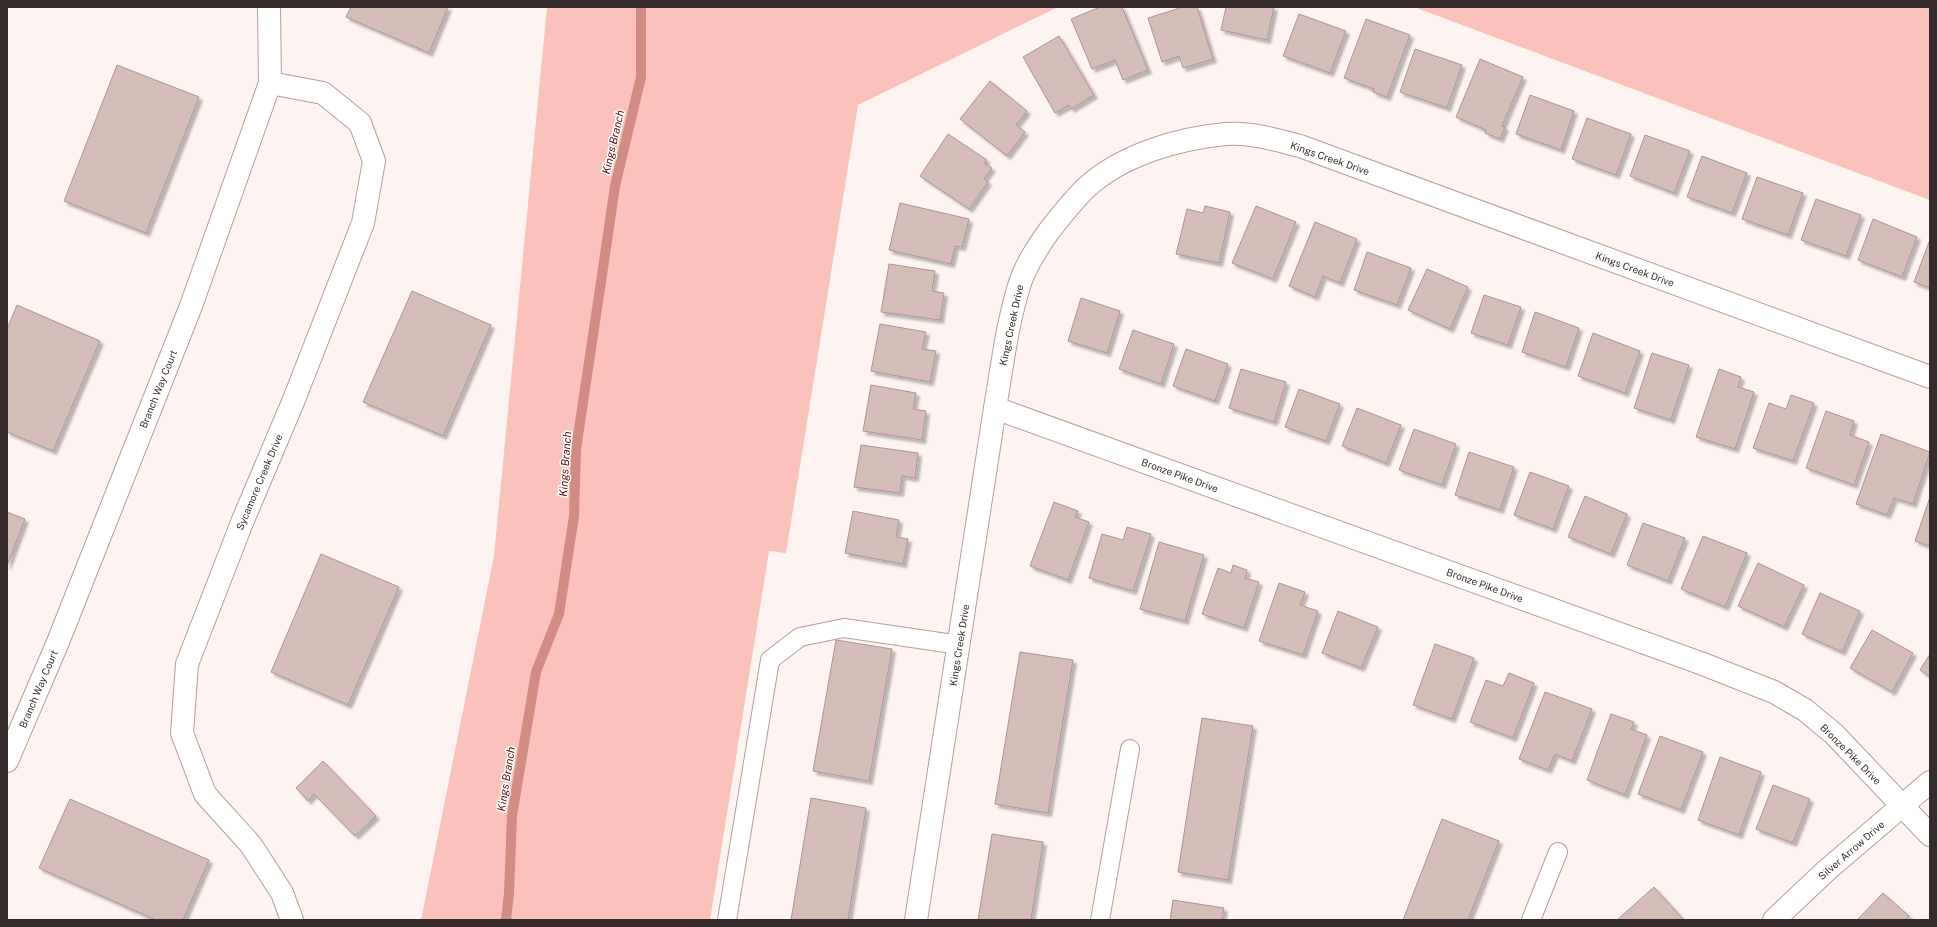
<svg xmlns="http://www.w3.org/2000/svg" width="1937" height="927" viewBox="0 0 1937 927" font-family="'Public Sans',sans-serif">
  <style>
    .green { fill: #fac2bb }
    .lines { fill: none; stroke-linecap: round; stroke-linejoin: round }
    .stream { stroke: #d18c84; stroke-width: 10 }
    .building { fill: #d5bcb9; stroke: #ac9592; filter: url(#shadow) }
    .service-casing { stroke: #b69e9a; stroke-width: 20 }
    .minor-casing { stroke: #b69e9a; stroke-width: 24 }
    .service { stroke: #fff; stroke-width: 18 }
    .minor { stroke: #fff; stroke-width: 22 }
    .labels { text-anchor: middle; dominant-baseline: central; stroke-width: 3; stroke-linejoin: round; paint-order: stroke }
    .street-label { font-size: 10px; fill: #362c2b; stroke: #fff }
    .water-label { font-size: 11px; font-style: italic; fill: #5f0a0b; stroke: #fff }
  </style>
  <defs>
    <filter id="shadow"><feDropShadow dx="3.5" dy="3.5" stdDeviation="1" flood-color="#0004"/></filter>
  </defs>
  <rect width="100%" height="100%" fill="#fdf3f1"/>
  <g class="green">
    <path d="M 547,7 L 1058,7 L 858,105 L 786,553 L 769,551 L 710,920 L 421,920 L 494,556 Z"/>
    <path d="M 1414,7 L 1930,7 L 1930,200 Z"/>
  </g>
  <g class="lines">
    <path class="stream" d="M 506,920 L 509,893 L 512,816 L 536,672 L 559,614 L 574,516 L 576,449 L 601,282 L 615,186 L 641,77 L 641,7"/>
  </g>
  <g class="building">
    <path d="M 351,7 L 448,7 L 429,53 L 346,17 Z"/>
    <path d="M 1100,7 L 1122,7 L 1148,70 L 1123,80 L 1115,60 L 1092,69 L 1071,19 Z"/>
    <path d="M 1183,7 L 1197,7 L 1213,59 L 1183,68 L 1179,56 L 1162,62 L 1148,18 Z"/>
    <path d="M 1226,7 L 1274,7 L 1267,40 L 1221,30 Z"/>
    <path d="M 1299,14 L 1346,31 L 1330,73 L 1283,56 Z"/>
    <path d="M 1366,19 L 1410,35 L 1387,97 L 1373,92 L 1374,89 L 1344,78 Z"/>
    <path d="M 1059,36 L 1094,95 L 1071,109 L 1069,105 L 1055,113 L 1023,57 Z"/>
    <path d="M 1415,49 L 1462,65 L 1447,108 L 1400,92 Z"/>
    <path d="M 1480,59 L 1523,77 L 1502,126 L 1505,127 L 1500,139 L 1485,133 L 1486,130 L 1456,117 Z"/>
    <path d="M 117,65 L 199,97 L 146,233 L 64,201 Z"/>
    <path d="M 990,81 L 1027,111 L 1016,125 L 1025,132 L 1007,156 L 960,119 Z"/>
    <path d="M 1530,95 L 1574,111 L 1561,150 L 1516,134 Z"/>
    <path d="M 1587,118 L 1631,134 L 1616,175 L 1572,159 Z"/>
    <path d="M 948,134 L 987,160 L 984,163 L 992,168 L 984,179 L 988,182 L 969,209 L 920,176 Z"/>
    <path d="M 1645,135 L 1690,151 L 1674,193 L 1630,176 Z"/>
    <path d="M 1702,156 L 1747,173 L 1732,213 L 1687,197 Z"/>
    <path d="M 1757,177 L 1803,193 L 1788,235 L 1742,219 Z"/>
    <path d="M 1816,199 L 1861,215 L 1846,256 L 1801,240 Z"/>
    <path d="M 900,203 L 969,219 L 962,247 L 955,246 L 951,264 L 889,250 Z"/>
    <path d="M 1205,206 L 1230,212 L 1219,263 L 1176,254 L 1187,209 L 1203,213 Z"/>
    <path d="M 1256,206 L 1296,222 L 1273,279 L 1232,263 Z"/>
    <path d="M 1873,219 L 1917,237 L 1902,277 L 1858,260 Z"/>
    <path d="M 1315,222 L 1357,239 L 1340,283 L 1323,276 L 1315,297 L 1289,286 Z"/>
    <path d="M 1929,242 L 1930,242 L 1930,288 L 1914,282 Z"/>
    <path d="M 1367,252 L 1411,268 L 1397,305 L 1354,290 Z"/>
    <path d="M 889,264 L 935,271 L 932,291 L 944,293 L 940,320 L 881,312 Z"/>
    <path d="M 1427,269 L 1468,287 L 1450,329 L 1408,310 Z"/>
    <path d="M 412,291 L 491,325 L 443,436 L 363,402 Z"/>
    <path d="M 1484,295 L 1521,307 L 1508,345 L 1471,333 Z"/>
    <path d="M 1081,298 L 1120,311 L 1107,353 L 1068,341 Z"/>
    <path d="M 17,305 L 100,341 L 53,451 L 7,432 L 7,329 Z"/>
    <path d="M 1535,312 L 1579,328 L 1566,367 L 1522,352 Z"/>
    <path d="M 880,324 L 926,332 L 922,349 L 936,351 L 930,382 L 871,371 Z"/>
    <path d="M 1133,330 L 1174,344 L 1161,384 L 1119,369 Z"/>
    <path d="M 1593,333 L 1640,351 L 1625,393 L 1578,376 Z"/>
    <path d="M 1186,349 L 1228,364 L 1215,401 L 1173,386 Z"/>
    <path d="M 1652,353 L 1689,365 L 1671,420 L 1634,408 Z"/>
    <path d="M 1241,369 L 1286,382 L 1274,422 L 1229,408 Z"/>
    <path d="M 1719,369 L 1741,377 L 1738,387 L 1754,392 L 1735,449 L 1696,437 Z"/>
    <path d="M 871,385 L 916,393 L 913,409 L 926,411 L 922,440 L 863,431 Z"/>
    <path d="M 1299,389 L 1340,404 L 1326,441 L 1285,427 Z"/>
    <path d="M 1791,395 L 1814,403 L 1793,461 L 1753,448 L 1769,403 L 1786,409 Z"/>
    <path d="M 1357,408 L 1401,425 L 1386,463 L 1342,446 Z"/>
    <path d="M 1826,411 L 1854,421 L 1850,435 L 1869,442 L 1854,485 L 1806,468 Z"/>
    <path d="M 1414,429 L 1456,444 L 1442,485 L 1399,470 Z"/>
    <path d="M 1881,434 L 1930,452 L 1913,504 L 1894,498 L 1887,515 L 1856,504 Z"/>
    <path d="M 861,445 L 918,453 L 915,478 L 902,476 L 900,493 L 854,487 Z"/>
    <path d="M 1469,452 L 1514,467 L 1500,510 L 1455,495 Z"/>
    <path d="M 1530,472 L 1569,486 L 1553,529 L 1514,515 Z"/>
    <path d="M 1585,496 L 1627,514 L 1611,554 L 1568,537 Z"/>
    <path d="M 1930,497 L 1930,546 L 1915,541 Z"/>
    <path d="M 1054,502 L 1078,511 L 1075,517 L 1089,522 L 1068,580 L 1030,566 Z"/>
    <path d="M 853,511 L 899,520 L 896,537 L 908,539 L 903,564 L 845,553 Z"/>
    <path d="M 7,512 L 25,519 L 7,566 Z"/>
    <path d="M 1643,523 L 1685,538 L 1668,581 L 1627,565 Z"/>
    <path d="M 1127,527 L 1151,534 L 1133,591 L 1089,578 L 1102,534 L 1123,540 Z"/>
    <path d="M 1703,536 L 1747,553 L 1725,607 L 1681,589 Z"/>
    <path d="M 1159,542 L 1204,555 L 1185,621 L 1140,609 Z"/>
    <path d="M 321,554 L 399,587 L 348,705 L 271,672 Z"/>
    <path d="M 1758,563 L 1804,585 L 1784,627 L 1738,606 Z"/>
    <path d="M 1233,565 L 1247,570 L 1245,578 L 1259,582 L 1244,628 L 1202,614 L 1218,568 L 1231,573 Z"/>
    <path d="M 1279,583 L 1305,592 L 1300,605 L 1318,611 L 1303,655 L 1259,641 Z"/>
    <path d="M 1820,593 L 1860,611 L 1842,652 L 1802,634 Z"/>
    <path d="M 1338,611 L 1378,627 L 1361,668 L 1322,653 Z"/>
    <path d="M 1872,630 L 1913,653 L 1892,692 L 1850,668 Z"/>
    <path d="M 836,640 L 892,649 L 869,781 L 813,771 Z"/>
    <path d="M 1435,644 L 1474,658 L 1452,719 L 1413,705 Z"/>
    <path d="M 1020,652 L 1073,660 L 1048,813 L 995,804 Z"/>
    <path d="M 1930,654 L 1930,677 L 1920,670 Z"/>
    <path d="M 1509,673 L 1534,683 L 1513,738 L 1470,722 L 1486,680 L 1503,686 Z"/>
    <path d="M 1545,692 L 1592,709 L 1572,761 L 1555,754 L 1548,770 L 1519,759 Z"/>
    <path d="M 1611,714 L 1634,722 L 1631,729 L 1647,735 L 1625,795 L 1587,780 Z"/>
    <path d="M 1202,718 L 1253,726 L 1228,880 L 1178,872 Z"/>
    <path d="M 1660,736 L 1703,752 L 1681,810 L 1638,794 Z"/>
    <path d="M 1720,757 L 1761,772 L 1739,835 L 1698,820 Z"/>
    <path d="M 323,761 L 376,816 L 355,836 L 314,794 L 308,801 L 296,788 Z"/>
    <path d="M 1773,785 L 1810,799 L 1793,843 L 1756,829 Z"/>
    <path d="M 811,798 L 866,808 L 848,920 L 791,920 Z"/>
    <path d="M 70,799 L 209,860 L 183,920 L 156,920 L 39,868 Z"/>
    <path d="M 1442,819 L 1499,841 L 1468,920 L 1403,920 Z"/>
    <path d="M 992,834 L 1043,842 L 1031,920 L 978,920 Z"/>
    <path d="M 1654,887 L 1684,920 L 1617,920 Z"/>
    <path d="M 1883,893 L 1909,916 L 1905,920 L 1857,920 Z"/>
    <path d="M 1173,900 L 1224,908 L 1222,920 L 1170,920 Z"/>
  </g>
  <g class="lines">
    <g class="service-casing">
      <g id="service">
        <path d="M 727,920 L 770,660 L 800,637 L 844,628 L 960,645"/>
        <path d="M 1100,920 L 1130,749"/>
        <path d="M 1531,920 L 1558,852"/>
      </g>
    </g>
    <g class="minor-casing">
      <g id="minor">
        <path d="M 270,83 L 323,93 L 360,123 L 374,161 L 363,223 L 293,402 L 243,520 L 187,664 L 182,733 L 205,794 L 251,845 L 282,893 L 292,920"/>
        <path d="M 995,408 L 1703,664 L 1774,692 L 1805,710 L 1834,734 L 1930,835"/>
        <path d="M 7,761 L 58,642 L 191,306 L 270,83 L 269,7"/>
        <path d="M 916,920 L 995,408 C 1002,367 1007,325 1019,286 C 1025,266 1037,248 1049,231 C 1061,216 1073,200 1087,187 C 1122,155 1179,138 1226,134 C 1250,132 1277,140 1300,146 L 1930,377"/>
        <path d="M 1774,920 L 1827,870 L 1930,782"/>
      </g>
    </g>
    <use href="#service" class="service"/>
    <use href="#minor" class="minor"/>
  </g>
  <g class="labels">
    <g class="street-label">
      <text transform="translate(1330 158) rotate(19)">Kings Creek Drive</text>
      <text transform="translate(1635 269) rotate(20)">Kings Creek Drive</text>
      <text transform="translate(1011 325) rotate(-78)">Kings Creek Drive</text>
      <text transform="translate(158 389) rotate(-68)">Branch Way Court</text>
      <text transform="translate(1180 475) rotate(20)">Bronze Pike Drive</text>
      <text transform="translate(259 482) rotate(-67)">Sycamore Creek Drive</text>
      <text transform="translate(1485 585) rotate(20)">Bronze Pike Drive</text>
      <text transform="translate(959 645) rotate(-81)">Kings Creek Drive</text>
      <text transform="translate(38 689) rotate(-67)">Branch Way Court</text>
      <text transform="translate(1851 754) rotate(45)">Bronze Pike Drive</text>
      <text transform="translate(1851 850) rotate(-41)">Silver Arrow Drive</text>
    </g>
    <g class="water-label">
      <text transform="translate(613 142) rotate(-77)">Kings Branch</text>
      <text transform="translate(565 464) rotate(-86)">Kings Branch</text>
      <text transform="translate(506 779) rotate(-81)">Kings Branch</text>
    </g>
  </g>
  <rect width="1937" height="927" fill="none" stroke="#362c2b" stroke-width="16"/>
</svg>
